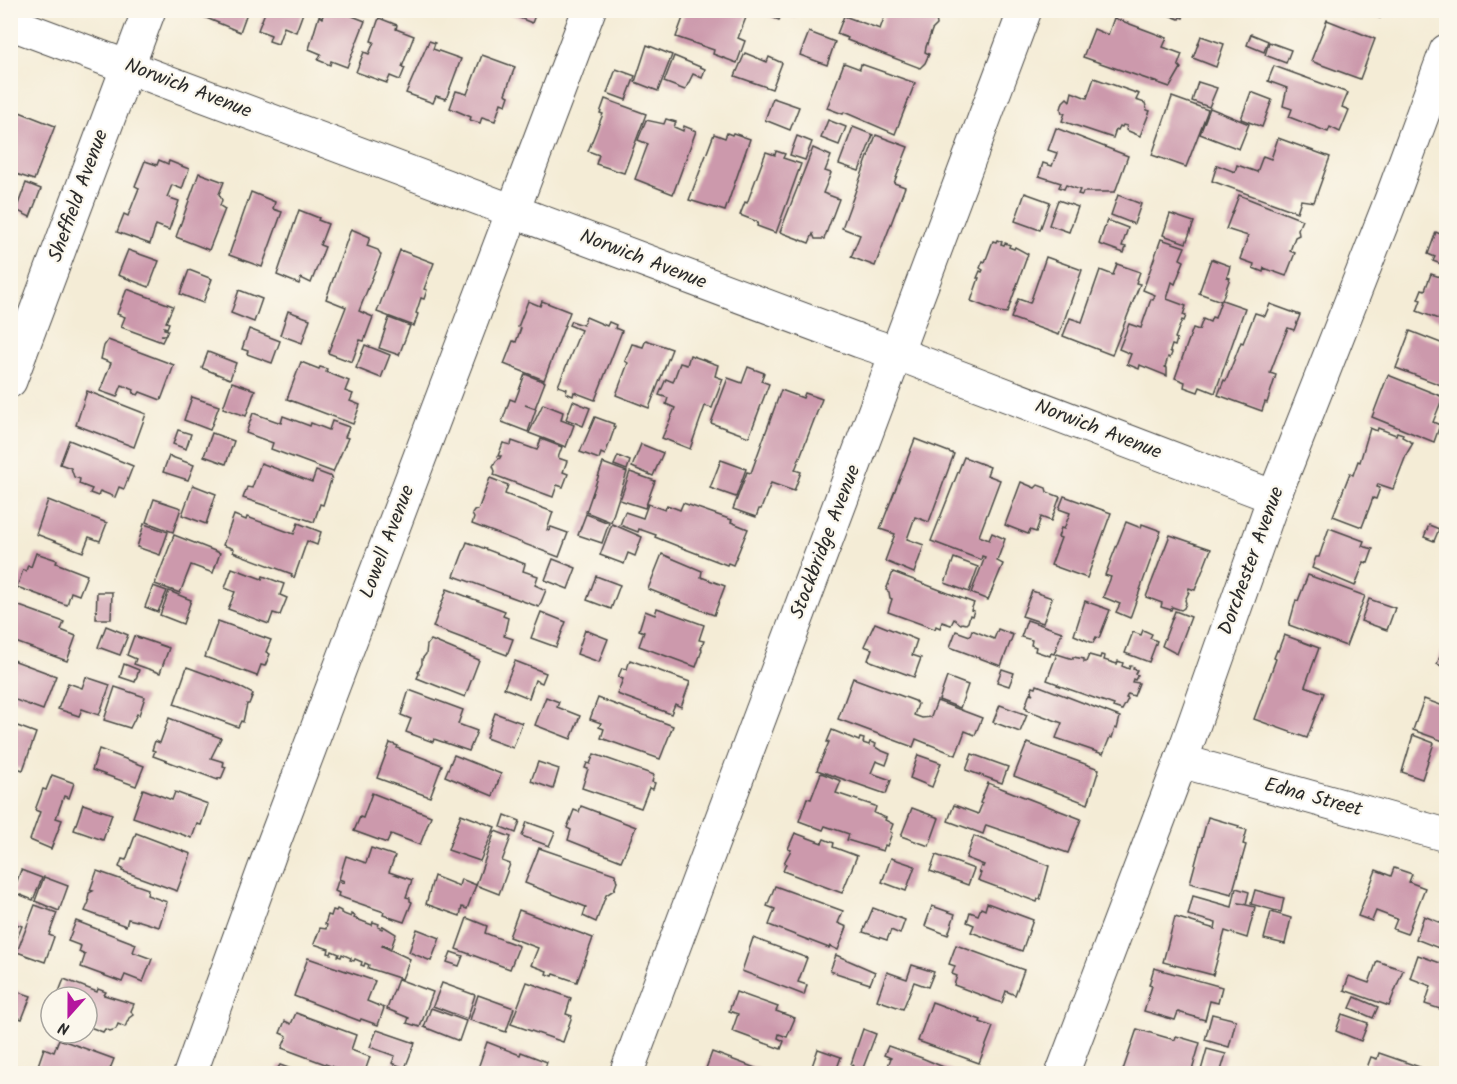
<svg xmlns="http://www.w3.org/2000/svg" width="1457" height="1084" viewBox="0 0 1457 1084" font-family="Kalam,sans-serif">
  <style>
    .building { fill: #cc99ac }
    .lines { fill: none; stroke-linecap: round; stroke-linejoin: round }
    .street-casing { stroke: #494845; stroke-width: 35 }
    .street { stroke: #fff; stroke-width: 33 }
    .labels { text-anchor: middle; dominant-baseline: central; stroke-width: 4.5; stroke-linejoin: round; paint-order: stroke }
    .street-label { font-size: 20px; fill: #2b2b2b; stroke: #fbf7ec }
  </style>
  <rect width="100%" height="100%" fill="#fbf7ec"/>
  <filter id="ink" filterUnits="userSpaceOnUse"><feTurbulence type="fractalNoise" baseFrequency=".0167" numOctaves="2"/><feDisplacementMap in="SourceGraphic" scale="12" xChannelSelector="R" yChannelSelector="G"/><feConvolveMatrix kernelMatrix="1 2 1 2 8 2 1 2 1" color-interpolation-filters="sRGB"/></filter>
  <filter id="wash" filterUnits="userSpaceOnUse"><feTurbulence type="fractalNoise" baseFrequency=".008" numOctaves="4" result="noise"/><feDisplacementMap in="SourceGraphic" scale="24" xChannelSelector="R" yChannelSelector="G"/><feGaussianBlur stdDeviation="1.35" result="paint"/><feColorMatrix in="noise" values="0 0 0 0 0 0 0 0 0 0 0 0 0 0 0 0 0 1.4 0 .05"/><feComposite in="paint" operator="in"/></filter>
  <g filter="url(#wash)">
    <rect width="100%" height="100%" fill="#f4ecd6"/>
    <g id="blocks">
      <g class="building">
        <path d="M 203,10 L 248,10 L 240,32 L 204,17 L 201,15 Z"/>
        <path d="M 266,10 L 304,10 L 296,32 L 284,27 L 278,44 L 269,41 L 271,35 L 258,30 Z"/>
        <path d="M 325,10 L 337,10 L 365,21 L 347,67 L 331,61 L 330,65 L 318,60 L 321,54 L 309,49 L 319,16 L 322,18 Z"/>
        <path d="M 500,10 L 537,10 L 532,23 Z"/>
        <path d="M 734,10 L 747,15 L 738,38 L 745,41 L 737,63 L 713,54 L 714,50 L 676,37 L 684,15 L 672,10 Z"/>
        <path d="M 797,10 L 795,18 L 782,14 L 779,20 L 756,11 Z"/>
        <path d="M 887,10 L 917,10 L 936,18 L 937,25 L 932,30 L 926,47 L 925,52 L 929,54 L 925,63 L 920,68 L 847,40 L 848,38 L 837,34 L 844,16 L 880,29 Z"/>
        <path d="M 1156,10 L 1185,10 L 1183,18 L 1180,17 L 1179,19 Z"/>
        <path d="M 1359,10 L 1383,10 L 1380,18 Z"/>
        <path d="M 379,18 L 397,25 L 396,29 L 414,36 L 402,67 L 405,68 L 400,80 L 390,76 L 387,83 L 356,72 L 364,52 L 369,54 L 374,42 L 371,41 Z"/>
        <path d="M 1114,18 L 1167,38 L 1163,47 L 1182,54 L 1178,65 L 1181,68 L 1170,87 L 1083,57 L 1094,29 L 1108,35 Z"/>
        <path d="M 1327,20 L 1375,39 L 1360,79 L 1311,61 Z"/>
        <path d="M 809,32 L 835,42 L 827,65 L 800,55 Z"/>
        <path d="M 1251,34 L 1268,41 L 1264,52 L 1247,45 Z"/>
        <path d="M 1201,36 L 1224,44 L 1216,67 L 1193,58 Z"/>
        <path d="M 429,41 L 435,43 L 433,49 L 461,59 L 446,99 L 436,96 L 433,103 L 406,93 Z"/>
        <path d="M 1269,42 L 1291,50 L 1286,63 L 1265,55 Z"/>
        <path d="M 647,45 L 672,55 L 658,91 L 635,82 Z"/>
        <path d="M 745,53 L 767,62 L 769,57 L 782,63 L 772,89 L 735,76 Z"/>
        <path d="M 482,55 L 515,67 L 505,94 L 509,96 L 506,105 L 501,103 L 495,121 L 482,117 L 480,123 L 470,120 L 471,117 L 450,108 L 456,91 L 467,94 Z"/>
        <path d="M 674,56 L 705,69 L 702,78 L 693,74 L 685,90 L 664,82 Z"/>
        <path d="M 844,63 L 860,69 L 861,64 L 915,83 L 895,134 L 844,112 L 843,114 L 827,108 Z"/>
        <path d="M 1274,66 L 1348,93 L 1342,107 L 1349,110 L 1340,132 L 1330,127 L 1328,132 L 1289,117 L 1292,109 L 1283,106 L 1287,88 L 1268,81 Z"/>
        <path d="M 616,69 L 635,76 L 626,100 L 607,93 Z"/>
        <path d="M 1094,78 L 1139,94 L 1136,100 L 1145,103 L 1147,110 L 1150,111 L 1140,136 L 1126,130 L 1127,126 L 1123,125 L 1122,127 L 1120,126 L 1118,130 L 1116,129 L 1113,138 L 1062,121 L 1065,113 L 1062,113 L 1061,109 L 1063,102 L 1067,98 L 1070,101 L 1072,92 L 1087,98 Z"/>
        <path d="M 1198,82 L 1217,88 L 1209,107 L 1192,101 Z"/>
        <path d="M 1251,92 L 1272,100 L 1262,127 L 1241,119 Z"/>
        <path d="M 1172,97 L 1208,110 L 1186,167 L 1152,155 Z"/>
        <path d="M 773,98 L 799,107 L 790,130 L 765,120 Z"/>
        <path d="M 605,99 L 646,114 L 624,173 L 596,164 L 599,155 L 588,151 L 603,114 L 600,113 Z"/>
        <path d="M 1210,108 L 1249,124 L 1239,149 L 1200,134 Z"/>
        <path d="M 17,111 L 55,126 L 34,180 L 10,172 L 10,127 Z"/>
        <path d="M 666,119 L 676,122 L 674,127 L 683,131 L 684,126 L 696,131 L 673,194 L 635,179 L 648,144 L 638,140 L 646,120 L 664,124 Z"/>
        <path d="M 828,120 L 846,127 L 839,145 L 821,138 Z"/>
        <path d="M 853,127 L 873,135 L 859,171 L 839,164 Z"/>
        <path d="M 1056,128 L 1128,156 L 1115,192 L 1083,192 L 1082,195 L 1078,194 L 1080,190 L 1066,185 L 1064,189 L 1059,187 L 1061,183 L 1039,176 L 1043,163 L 1052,166 L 1057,153 L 1048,150 Z"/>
        <path d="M 727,133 L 732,135 L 733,133 L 750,139 L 725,211 L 689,200 L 714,134 L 725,138 Z"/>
        <path d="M 876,135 L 908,147 L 894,183 L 905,187 L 875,266 L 851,257 L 860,235 L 842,228 Z"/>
        <path d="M 797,136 L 812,142 L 805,160 L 790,155 Z"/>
        <path d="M 1278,138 L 1330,157 L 1314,202 L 1301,200 L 1297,212 L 1212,181 L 1217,165 L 1235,172 L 1237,165 L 1257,172 L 1263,156 L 1271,159 Z"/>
        <path d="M 813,148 L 831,156 L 825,171 L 831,173 L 823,193 L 839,199 L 824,239 L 815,239 L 813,234 L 809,243 L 780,232 Z"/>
        <path d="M 776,151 L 785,154 L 783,158 L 801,164 L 776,233 L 757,226 L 758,222 L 740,215 L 745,202 L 747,203 L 766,152 L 775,155 Z"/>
        <path d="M 159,160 L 168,164 L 169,161 L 189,169 L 182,189 L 172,185 L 167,197 L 179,201 L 169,230 L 156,225 L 150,244 L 117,232 L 124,214 L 128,216 L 139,188 L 135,186 L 145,161 L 157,165 Z"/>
        <path d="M 199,173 L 224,182 L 219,194 L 222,200 L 220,206 L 225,209 L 209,250 L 176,237 Z"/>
        <path d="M 26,183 L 41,189 L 30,217 L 16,210 Z"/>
        <path d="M 251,192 L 275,202 L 273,209 L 282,212 L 262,267 L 229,255 Z"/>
        <path d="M 1025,193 L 1050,202 L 1040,230 L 1015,221 Z"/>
        <path d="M 1118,195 L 1141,204 L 1134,224 L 1111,215 Z"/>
        <path d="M 1239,195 L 1302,220 L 1298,229 L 1299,235 L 1295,237 L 1290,251 L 1295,253 L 1286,276 L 1264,268 L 1263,272 L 1253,268 L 1254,264 L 1240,259 L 1248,236 L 1226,229 Z"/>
        <path d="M 1058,200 L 1078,207 L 1069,232 L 1049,225 Z"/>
        <path d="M 299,210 L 319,218 L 318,220 L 328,224 L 320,245 L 325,247 L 311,283 L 301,278 L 299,284 L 277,275 Z"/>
        <path d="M 1170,214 L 1194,222 L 1186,243 L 1163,235 Z"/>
        <path d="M 1107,220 L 1128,228 L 1122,246 L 1126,247 L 1124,253 L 1099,244 Z"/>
        <path d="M 351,229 L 370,237 L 367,246 L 378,250 L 381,255 L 359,311 L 373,317 L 364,341 L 360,340 L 352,362 L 328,353 L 346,307 L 326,299 Z"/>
        <path d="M 1446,229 L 1446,266 L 1433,261 L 1435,257 L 1428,254 L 1436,232 L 1444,236 Z"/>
        <path d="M 1161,239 L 1185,247 L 1180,259 L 1184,261 L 1175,284 L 1172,282 L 1167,299 L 1186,306 L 1183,315 L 1186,316 L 1184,321 L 1182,320 L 1175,338 L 1177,339 L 1175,346 L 1172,345 L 1170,351 L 1172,353 L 1170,358 L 1168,357 L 1165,367 L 1167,368 L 1167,376 L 1140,365 L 1139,369 L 1127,364 L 1131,354 L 1119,349 L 1129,324 L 1141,328 L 1151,299 L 1153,300 L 1155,295 L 1143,290 Z"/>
        <path d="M 997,240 L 1002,242 L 1001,244 L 1004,245 L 1005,243 L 1010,245 L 1009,247 L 1014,249 L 1015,247 L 1028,254 L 1007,313 L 999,312 L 971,301 L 979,278 L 977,278 L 980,271 L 982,272 L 983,270 L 980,268 L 983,261 L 985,262 L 993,241 L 996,242 Z"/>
        <path d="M 128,250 L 159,261 L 149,287 L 118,275 Z"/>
        <path d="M 400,250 L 434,263 L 424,289 L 427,290 L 424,299 L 421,298 L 416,313 L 418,314 L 414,326 L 377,312 Z"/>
        <path d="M 1046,257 L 1082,270 L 1059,335 L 1011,318 L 1018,299 L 1030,303 Z"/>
        <path d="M 1211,259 L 1230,266 L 1227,277 L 1230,278 L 1222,300 L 1245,308 L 1215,393 L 1200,387 L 1198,392 L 1184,387 L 1185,382 L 1175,378 L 1193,328 L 1199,330 L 1203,319 L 1210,322 L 1212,317 L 1215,318 L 1221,301 L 1199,293 Z"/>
        <path d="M 1117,264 L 1140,272 L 1136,283 L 1140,284 L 1112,355 L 1063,336 L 1070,318 L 1082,322 L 1100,270 L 1113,275 Z"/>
        <path d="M 189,270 L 212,279 L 203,303 L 180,294 Z"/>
        <path d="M 1431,274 L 1446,279 L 1446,322 L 1417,311 L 1421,300 L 1418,299 L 1422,289 L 1425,290 Z"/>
        <path d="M 127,289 L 173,306 L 166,322 L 169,323 L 167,328 L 164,327 L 164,329 L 168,330 L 166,335 L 161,335 L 165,336 L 162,342 L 121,327 L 125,317 L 117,314 Z"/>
        <path d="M 239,290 L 262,299 L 254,322 L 231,313 Z"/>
        <path d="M 528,301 L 540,306 L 542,301 L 570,312 L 544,380 L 504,364 L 513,341 L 516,342 L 521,328 L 518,327 Z"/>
        <path d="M 1270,304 L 1300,315 L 1294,330 L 1288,328 L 1278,352 L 1270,373 L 1276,375 L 1267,403 L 1265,402 L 1262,411 L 1218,395 L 1224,380 L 1226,381 L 1241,342 L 1243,343 L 1255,313 L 1265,316 Z"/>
        <path d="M 288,311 L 310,319 L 302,343 L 280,335 Z"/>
        <path d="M 586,317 L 607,326 L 609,322 L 616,325 L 615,328 L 622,331 L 595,400 L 574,392 L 573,396 L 566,393 L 567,389 L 558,386 L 581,330 L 569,325 L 571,321 L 583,325 Z"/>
        <path d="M 389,318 L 410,326 L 399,355 L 379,348 Z"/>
        <path d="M 249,329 L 280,341 L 272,363 L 247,354 L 248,351 L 242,349 Z"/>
        <path d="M 1410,331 L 1446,345 L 1446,387 L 1396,368 Z"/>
        <path d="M 108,340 L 174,365 L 161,400 L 140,392 L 138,395 L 133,393 L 134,390 L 122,385 L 117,397 L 100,391 L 111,363 L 101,359 L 104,346 Z"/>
        <path d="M 646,340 L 672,349 L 649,408 L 616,395 L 628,363 L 625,361 L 632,344 L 643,347 Z"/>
        <path d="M 365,345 L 390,355 L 381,378 L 356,368 Z"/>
        <path d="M 208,352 L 236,363 L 230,379 L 202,368 Z"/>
        <path d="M 690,355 L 718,365 L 715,376 L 723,379 L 712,408 L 705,406 L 690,449 L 662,438 L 675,408 L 666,404 L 668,398 L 659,395 L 666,379 L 673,382 L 680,363 L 687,365 Z"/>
        <path d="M 301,362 L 319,369 L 320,367 L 327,369 L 326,372 L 349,381 L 345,391 L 353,394 L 350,401 L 360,405 L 353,424 L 287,399 Z"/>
        <path d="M 748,367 L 764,373 L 761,381 L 769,384 L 749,437 L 711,423 L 728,378 L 742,383 Z"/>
        <path d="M 525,374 L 545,382 L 535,408 L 525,405 L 536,409 L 528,432 L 502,422 L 510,399 L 515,401 Z"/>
        <path d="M 1388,375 L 1443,397 L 1433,422 L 1440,425 L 1434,442 L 1372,417 Z"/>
        <path d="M 232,382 L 255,390 L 246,416 L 223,408 Z"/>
        <path d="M 781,390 L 803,398 L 805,393 L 822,399 L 795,470 L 801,472 L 794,491 L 771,483 L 761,509 L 759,509 L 756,517 L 733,509 L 747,472 L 751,473 Z"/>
        <path d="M 87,391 L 146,414 L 134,447 L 76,425 Z"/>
        <path d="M 192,397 L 219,406 L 210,430 L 184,420 Z"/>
        <path d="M 573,401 L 590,408 L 583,426 L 566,419 Z"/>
        <path d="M 543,404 L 563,412 L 561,420 L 574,425 L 566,447 L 529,433 Z"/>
        <path d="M 253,413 L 281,423 L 283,416 L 310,426 L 311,423 L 329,430 L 332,421 L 349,427 L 345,437 L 348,438 L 333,472 L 271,449 L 273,443 L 246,433 Z"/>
        <path d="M 595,417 L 614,424 L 613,426 L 615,427 L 605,455 L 601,453 L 599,459 L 580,452 Z"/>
        <path d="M 1370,428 L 1377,431 L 1378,428 L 1396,435 L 1397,432 L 1403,434 L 1402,437 L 1413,443 L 1407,453 L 1393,489 L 1378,484 L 1377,487 L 1380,488 L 1376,499 L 1373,498 L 1362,527 L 1333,516 L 1350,473 L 1353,475 L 1358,461 L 1360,462 Z"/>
        <path d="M 178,430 L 191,434 L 186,449 L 173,444 Z"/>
        <path d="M 212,433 L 234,441 L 226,464 L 204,456 Z"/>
        <path d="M 541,439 L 562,447 L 558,458 L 567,461 L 563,472 L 568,474 L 563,487 L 557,485 L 553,497 L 494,475 L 495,471 L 493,466 L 496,461 L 500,458 L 501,456 L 498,456 L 503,443 L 511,445 L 512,441 L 537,450 Z"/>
        <path d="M 915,439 L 954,454 L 929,522 L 915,517 L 907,539 L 924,545 L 914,573 L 885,561 L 895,534 L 880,529 Z"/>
        <path d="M 69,440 L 133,466 L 124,489 L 119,487 L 115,497 L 100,491 L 98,496 L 90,493 L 92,489 L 79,484 L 80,479 L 74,477 L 71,468 L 60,464 Z"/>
        <path d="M 641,444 L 663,453 L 653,476 L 632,467 Z"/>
        <path d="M 169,456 L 194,465 L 188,480 L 163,472 Z"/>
        <path d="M 618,456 L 630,461 L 627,470 L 614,465 Z"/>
        <path d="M 964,457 L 990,467 L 987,475 L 1000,480 L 979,536 L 989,540 L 992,533 L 1005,539 L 997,561 L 1003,564 L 988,600 L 971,593 L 985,557 L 982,556 L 981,560 L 931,541 Z"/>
        <path d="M 721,460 L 746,469 L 736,497 L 710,488 Z"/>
        <path d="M 261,463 L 312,482 L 316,471 L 332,477 L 323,505 L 320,504 L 314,522 L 243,498 L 247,487 L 252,488 Z"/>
        <path d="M 603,463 L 627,472 L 611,522 L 586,512 Z"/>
        <path d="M 630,472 L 655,481 L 645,508 L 620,500 Z"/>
        <path d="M 490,478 L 508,485 L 505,494 L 553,512 L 547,530 L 549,531 L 551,527 L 568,533 L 559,557 L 472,524 L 474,518 L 472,514 L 474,511 L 478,510 Z"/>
        <path d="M 1021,482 L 1035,488 L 1038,485 L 1046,488 L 1047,492 L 1060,497 L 1051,521 L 1041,517 L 1036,532 L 1030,530 L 1028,534 L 1005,525 Z"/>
        <path d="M 193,485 L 216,494 L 206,524 L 182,515 Z"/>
        <path d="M 1064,496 L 1111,513 L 1087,578 L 1051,565 L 1061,538 L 1058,537 L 1061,528 L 1064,529 L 1070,513 L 1059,509 Z"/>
        <path d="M 154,499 L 181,508 L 173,532 L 146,522 Z"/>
        <path d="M 48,500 L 107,523 L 100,541 L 89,537 L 83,552 L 36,534 Z"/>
        <path d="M 683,503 L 732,520 L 731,522 L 748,529 L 733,565 L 728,563 L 727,565 L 680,547 L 655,537 L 656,535 L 639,529 L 638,532 L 620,525 L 625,512 L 643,518 L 648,504 L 665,510 L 667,505 L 680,510 Z"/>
        <path d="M 586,514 L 609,523 L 602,543 L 578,535 Z"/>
        <path d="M 234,515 L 246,520 L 247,517 L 294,534 L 298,523 L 321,532 L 317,545 L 307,541 L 294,578 L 291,576 L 292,574 L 233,552 L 234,549 L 223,545 Z"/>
        <path d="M 1126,522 L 1141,528 L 1142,524 L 1161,531 L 1130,618 L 1116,612 L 1120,604 L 1103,597 L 1111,577 L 1105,575 Z"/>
        <path d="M 144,524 L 168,532 L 160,555 L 137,547 Z"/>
        <path d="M 612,524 L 642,537 L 635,556 L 628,553 L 624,564 L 600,555 Z"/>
        <path d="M 1429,525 L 1439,529 L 1434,541 L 1424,537 Z"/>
        <path d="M 1329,528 L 1364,541 L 1362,546 L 1373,549 L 1368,563 L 1364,562 L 1355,586 L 1312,568 L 1316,557 L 1319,557 Z"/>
        <path d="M 174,535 L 220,553 L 213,573 L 191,565 L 180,593 L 155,584 Z"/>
        <path d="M 1170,535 L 1211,549 L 1195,590 L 1189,588 L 1188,592 L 1189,592 L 1185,600 L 1186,603 L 1184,608 L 1181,610 L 1172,607 L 1171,610 L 1161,607 L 1162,603 L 1146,597 Z"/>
        <path d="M 467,542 L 525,564 L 523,571 L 538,576 L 535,585 L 546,590 L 539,607 L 454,576 Z"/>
        <path d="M 36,553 L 57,560 L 56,563 L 87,575 L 79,595 L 71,592 L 67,605 L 17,587 L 23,570 L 26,571 L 28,565 L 31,567 Z"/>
        <path d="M 662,554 L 702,571 L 701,577 L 725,586 L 714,615 L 648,589 Z"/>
        <path d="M 954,558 L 978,567 L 969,592 L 945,583 Z"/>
        <path d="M 553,559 L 576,568 L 568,589 L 545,580 Z"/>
        <path d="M 232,568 L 262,579 L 263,576 L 284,584 L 280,595 L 287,598 L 280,615 L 273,613 L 269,624 L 228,609 L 235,592 L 225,588 Z"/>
        <path d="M 893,572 L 974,603 L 971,610 L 974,611 L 972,616 L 970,615 L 968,622 L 966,624 L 962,623 L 961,624 L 954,619 L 951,625 L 942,622 L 940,628 L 936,626 L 935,629 L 888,612 L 892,599 L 890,598 L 889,592 L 886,590 Z"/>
        <path d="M 1308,575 L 1365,596 L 1346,646 L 1289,625 L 1296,600 L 1298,601 Z"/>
        <path d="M 596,576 L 620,585 L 611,609 L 587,600 Z"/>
        <path d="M 153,586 L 167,591 L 158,612 L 145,607 Z"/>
        <path d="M 447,589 L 505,611 L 503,616 L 508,618 L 504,636 L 513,639 L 507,655 L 433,627 Z"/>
        <path d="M 169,591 L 191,600 L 183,624 L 160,615 Z"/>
        <path d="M 1032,591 L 1052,598 L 1043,623 L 1022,616 Z"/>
        <path d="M 97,592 L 112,592 L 111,619 L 96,619 Z"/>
        <path d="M 1369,599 L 1395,608 L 1387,630 L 1361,621 Z"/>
        <path d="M 1085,601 L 1110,610 L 1099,638 L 1096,637 L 1093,643 L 1074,635 Z"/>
        <path d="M 11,603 L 64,622 L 61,630 L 76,636 L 67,661 L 10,640 Z"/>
        <path d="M 657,608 L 704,625 L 699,640 L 704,641 L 701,649 L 702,650 L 696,667 L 639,646 L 644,632 L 639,630 L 645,611 L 655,615 Z"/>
        <path d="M 1175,611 L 1191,617 L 1177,654 L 1162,646 Z"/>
        <path d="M 541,612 L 566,622 L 556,647 L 531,638 Z"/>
        <path d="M 1027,620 L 1062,632 L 1054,654 L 1051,653 L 1050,656 L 1035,651 L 1036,647 L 1031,645 L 1032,640 L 1021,637 Z"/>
        <path d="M 218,621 L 271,640 L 266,652 L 270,654 L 265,666 L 261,665 L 257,676 L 205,657 Z"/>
        <path d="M 875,623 L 917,640 L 912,655 L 921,658 L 914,677 L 868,660 L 872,649 L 864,646 Z"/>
        <path d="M 106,626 L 128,635 L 120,655 L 98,647 Z"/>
        <path d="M 998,629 L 1013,635 L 1001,666 L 950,647 L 956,631 L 970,636 L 972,630 L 994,639 Z"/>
        <path d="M 585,630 L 608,639 L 599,662 L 577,654 Z"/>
        <path d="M 1143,630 L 1152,634 L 1150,638 L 1157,641 L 1149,662 L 1125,653 L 1133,632 L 1141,635 Z"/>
        <path d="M 1284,635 L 1319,648 L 1305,686 L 1324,693 L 1307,738 L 1254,719 L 1276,659 L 1274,658 L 1277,650 L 1278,651 Z"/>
        <path d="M 134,636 L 169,648 L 160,673 L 134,664 L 136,659 L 127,655 Z"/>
        <path d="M 431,640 L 479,660 L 465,697 L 417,678 L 419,674 L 418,672 L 422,664 L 422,659 L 426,654 L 427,645 Z"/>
        <path d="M 1446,641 L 1446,668 L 1437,664 Z"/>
        <path d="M 1057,654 L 1073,659 L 1073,657 L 1084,659 L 1084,662 L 1086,662 L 1089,655 L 1100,658 L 1101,655 L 1105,656 L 1104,660 L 1117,664 L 1118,661 L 1123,663 L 1122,666 L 1129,669 L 1130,666 L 1134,667 L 1133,669 L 1137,670 L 1135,674 L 1138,675 L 1135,680 L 1133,679 L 1132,682 L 1139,683 L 1134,696 L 1128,694 L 1126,698 L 1128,699 L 1122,710 L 1113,707 L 1114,705 L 1057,685 L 1058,684 L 1047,680 Z"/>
        <path d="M 10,659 L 56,676 L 43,710 L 10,698 Z"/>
        <path d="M 630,660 L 690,682 L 681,707 L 675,704 L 671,714 L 617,694 L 623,679 L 618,677 L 622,668 L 627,669 Z"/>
        <path d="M 515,661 L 546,673 L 542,683 L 535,680 L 529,698 L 504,688 Z"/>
        <path d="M 124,664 L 139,670 L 135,682 L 120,677 Z"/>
        <path d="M 187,667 L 236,685 L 253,694 L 249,704 L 247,704 L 243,722 L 241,721 L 238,727 L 174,704 Z"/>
        <path d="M 1002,669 L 1014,673 L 1009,686 L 997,682 Z"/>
        <path d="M 86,677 L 110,685 L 99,715 L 82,709 L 79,716 L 58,709 L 68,683 L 82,688 Z"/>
        <path d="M 947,677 L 968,685 L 960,708 L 939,700 Z"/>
        <path d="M 853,678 L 915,701 L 918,704 L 914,715 L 922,718 L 931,717 L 937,701 L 982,718 L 975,735 L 965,731 L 956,755 L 916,739 L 913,747 L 838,719 Z"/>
        <path d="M 1037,685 L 1120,717 L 1117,729 L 1115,728 L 1112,738 L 1110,737 L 1103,754 L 1056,738 L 1062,723 L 1027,710 L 1027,708 L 1025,707 L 1030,693 L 1033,694 L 1031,692 L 1033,687 L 1036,688 Z"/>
        <path d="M 115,687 L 145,697 L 139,715 L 137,714 L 130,728 L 104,720 Z"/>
        <path d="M 409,690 L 463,710 L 458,724 L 477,731 L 469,751 L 434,739 L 433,742 L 406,732 L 411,719 L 401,715 Z"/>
        <path d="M 546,697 L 559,702 L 557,707 L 580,716 L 571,739 L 535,725 Z"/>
        <path d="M 598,698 L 673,726 L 660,759 L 601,738 L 604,729 L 599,727 L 601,723 L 590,719 Z"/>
        <path d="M 1424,699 L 1446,707 L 1446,742 L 1413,730 Z"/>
        <path d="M 1000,705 L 1027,715 L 1020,732 L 993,722 Z"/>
        <path d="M 495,713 L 522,723 L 513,748 L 486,738 Z"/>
        <path d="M 169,718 L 221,738 L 211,758 L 224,762 L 223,766 L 226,767 L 221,779 L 218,778 L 218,780 L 153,756 L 155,751 L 152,750 L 155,741 L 160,743 Z"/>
        <path d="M 10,720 L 13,721 L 12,724 L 36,733 L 23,770 L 10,766 Z"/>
        <path d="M 832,730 L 859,741 L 860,738 L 864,739 L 863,743 L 869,745 L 870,742 L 876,744 L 875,747 L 880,750 L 890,754 L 886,765 L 876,761 L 871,773 L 891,780 L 886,794 L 817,770 L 829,742 L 827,742 Z"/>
        <path d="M 1413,735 L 1434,743 L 1422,779 L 1402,772 Z"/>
        <path d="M 390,743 L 398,746 L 397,748 L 442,765 L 430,797 L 377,778 Z"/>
        <path d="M 1027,743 L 1099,769 L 1088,804 L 1014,776 Z"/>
        <path d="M 99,749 L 144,766 L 136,786 L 92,770 Z"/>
        <path d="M 594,754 L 654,775 L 652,782 L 655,783 L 653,789 L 649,788 L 641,808 L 582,788 L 588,769 L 585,768 L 587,763 L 590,764 Z"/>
        <path d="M 972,754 L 1008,767 L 1002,783 L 966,770 Z"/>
        <path d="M 454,755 L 501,774 L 493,796 L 445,776 Z"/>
        <path d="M 918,755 L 941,763 L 932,787 L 910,778 Z"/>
        <path d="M 538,762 L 559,769 L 553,789 L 531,781 Z"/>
        <path d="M 821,773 L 841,781 L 836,793 L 875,806 L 876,807 L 874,813 L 886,818 L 885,820 L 893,824 L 890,832 L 892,833 L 887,846 L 885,845 L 883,851 L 847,840 L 849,834 L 825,826 L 823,830 L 799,821 L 807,798 L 811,799 Z"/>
        <path d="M 52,775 L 74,783 L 69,798 L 64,796 L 56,818 L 62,820 L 51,849 L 30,840 L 40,812 L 35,810 L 43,789 L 46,790 Z"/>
        <path d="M 988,783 L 1081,819 L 1068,853 L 986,825 L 983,834 L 948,821 L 954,805 L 978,814 L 982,804 L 980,803 Z"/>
        <path d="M 143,789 L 172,800 L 175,792 L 208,804 L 201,825 L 197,824 L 192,838 L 133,817 Z"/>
        <path d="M 372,793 L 431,816 L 420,845 L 391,834 L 387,843 L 354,831 L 360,817 L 363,818 Z"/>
        <path d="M 83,804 L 112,814 L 103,840 L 74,830 Z"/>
        <path d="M 581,806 L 636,827 L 621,861 L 568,840 L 571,830 L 567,828 L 574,810 L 579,812 Z"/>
        <path d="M 912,808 L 939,818 L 929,846 L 901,836 Z"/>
        <path d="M 461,814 L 495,827 L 480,861 L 448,850 Z"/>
        <path d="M 505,815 L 520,821 L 516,833 L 501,827 Z"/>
        <path d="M 1208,817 L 1239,826 L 1238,828 L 1247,830 L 1243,844 L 1246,845 L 1232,894 L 1190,883 Z"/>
        <path d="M 527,822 L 555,832 L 549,846 L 522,836 Z"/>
        <path d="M 495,831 L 511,837 L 502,861 L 510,864 L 499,894 L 476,885 L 467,909 L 462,907 L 460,916 L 426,904 L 434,876 L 459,886 L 461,879 L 476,885 Z"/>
        <path d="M 136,833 L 191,854 L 177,891 L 122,871 L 123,869 L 119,867 L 122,859 L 126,860 Z"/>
        <path d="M 795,833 L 822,843 L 824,839 L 834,843 L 833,847 L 857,856 L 842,893 L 783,871 L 786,864 L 784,863 L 791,850 L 788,849 Z"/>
        <path d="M 974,836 L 1049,866 L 1040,899 L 1038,899 L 1037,902 L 978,880 L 981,873 L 979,872 L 981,866 L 983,867 L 984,865 L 966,858 Z"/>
        <path d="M 371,848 L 395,856 L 389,872 L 412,880 L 406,897 L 410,898 L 410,901 L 412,902 L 404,922 L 383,915 L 384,912 L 338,896 L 339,893 L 335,891 L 338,881 L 343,883 L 344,881 L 339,879 L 346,856 L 366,863 Z"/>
        <path d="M 539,848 L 615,874 L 617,882 L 614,890 L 606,895 L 596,922 L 583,916 L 586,907 L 525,883 Z"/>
        <path d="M 936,855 L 974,869 L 968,885 L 930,871 Z"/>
        <path d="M 891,858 L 915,866 L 906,891 L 882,882 Z"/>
        <path d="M 1394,868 L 1412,874 L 1409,882 L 1425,888 L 1407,934 L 1393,929 L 1397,919 L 1376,911 L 1372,921 L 1358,916 L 1376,870 L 1391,876 Z"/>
        <path d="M 21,870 L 42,878 L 33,900 L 13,892 Z"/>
        <path d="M 97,871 L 148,889 L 147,895 L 167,902 L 159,927 L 137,920 L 137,921 L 128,919 L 126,926 L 85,911 L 89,902 L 88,899 L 89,893 L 93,891 L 90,890 Z"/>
        <path d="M 44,877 L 68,886 L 59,911 L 35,901 Z"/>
        <path d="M 775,886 L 843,911 L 838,923 L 847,927 L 838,950 L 830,946 L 829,948 L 769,925 L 775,909 L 767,906 Z"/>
        <path d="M 1236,888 L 1249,892 L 1246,904 L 1238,903 L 1255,907 L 1247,938 L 1225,931 L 1213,975 L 1163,962 L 1175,917 L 1215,929 L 1216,923 L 1188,915 L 1193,896 L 1232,907 Z"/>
        <path d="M 1255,890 L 1284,898 L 1281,912 L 1251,904 Z"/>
        <path d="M 987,903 L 1033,920 L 1022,951 L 971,932 L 974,925 L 967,922 L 970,912 L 978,915 L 981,908 L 985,910 Z"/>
        <path d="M 35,905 L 57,913 L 49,935 L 54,937 L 45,962 L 17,952 Z"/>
        <path d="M 932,906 L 955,914 L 948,935 L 925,926 Z"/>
        <path d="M 873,908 L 905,920 L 900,934 L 891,930 L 887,940 L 863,932 Z"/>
        <path d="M 337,909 L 341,911 L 341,913 L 351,917 L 351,914 L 355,916 L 354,918 L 372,925 L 373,922 L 379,924 L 378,927 L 382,929 L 383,926 L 396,934 L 391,948 L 383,945 L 382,946 L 410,959 L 402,979 L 368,968 L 369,965 L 365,963 L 364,966 L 361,965 L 362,962 L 355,959 L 354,961 L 350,960 L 351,958 L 342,954 L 341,957 L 338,956 L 339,954 L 332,951 L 331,954 L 328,953 L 329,949 L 314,944 L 320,928 L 326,929 L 327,925 L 325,924 L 328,915 L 331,916 L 333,910 L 336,911 Z"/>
        <path d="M 519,910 L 593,938 L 577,982 L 554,974 L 553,976 L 546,974 L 547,971 L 531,965 L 538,948 L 509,937 Z"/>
        <path d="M 1271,912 L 1291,918 L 1285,944 L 1264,939 Z"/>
        <path d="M 1424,916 L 1446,925 L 1446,951 L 1416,939 Z"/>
        <path d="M 467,918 L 487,926 L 485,933 L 519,946 L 510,969 L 456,949 Z"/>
        <path d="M 76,921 L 136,944 L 133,952 L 152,959 L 143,982 L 125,975 L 122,982 L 81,967 L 85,955 L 79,952 L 81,946 L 68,941 Z"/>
        <path d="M 10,922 L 22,926 L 13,949 L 10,949 Z"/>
        <path d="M 417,929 L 440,938 L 431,961 L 409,952 Z"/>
        <path d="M 753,938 L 807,958 L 798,982 L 807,985 L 804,995 L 742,971 Z"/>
        <path d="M 956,945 L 1024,970 L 1015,995 L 1006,991 L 1002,1003 L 954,985 L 957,976 L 952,974 L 955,966 L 949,964 Z"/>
        <path d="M 451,952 L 463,956 L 459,966 L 447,962 Z"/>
        <path d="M 836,955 L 875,972 L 870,984 L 830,971 Z"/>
        <path d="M 1418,955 L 1446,965 L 1446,1011 L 1425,1004 L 1431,986 L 1410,978 Z"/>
        <path d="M 308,958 L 375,981 L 367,1001 L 384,1008 L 378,1025 L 361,1019 L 360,1021 L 294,996 Z"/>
        <path d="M 1377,961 L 1403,970 L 1389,1006 L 1344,990 L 1349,976 L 1369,983 Z"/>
        <path d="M 912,965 L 934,972 L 928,987 L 914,982 L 903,1009 L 877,1000 L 887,972 L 907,979 Z"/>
        <path d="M 1154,968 L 1222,987 L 1218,1003 L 1210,1001 L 1205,1020 L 1178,1012 L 1175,1020 L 1144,1011 L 1152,986 L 1149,985 Z"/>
        <path d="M 64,979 L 97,992 L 98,989 L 106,992 L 104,995 L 134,1004 L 131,1011 L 133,1015 L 129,1018 L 125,1027 L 118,1024 L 116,1029 L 110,1031 L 105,1029 L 103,1032 L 87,1026 L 87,997 L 57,997 Z"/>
        <path d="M 398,979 L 433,992 L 420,1027 L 407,1023 L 409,1018 L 387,1009 Z"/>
        <path d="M 527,982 L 571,998 L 566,1014 L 572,1016 L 563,1042 L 511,1024 Z"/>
        <path d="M 442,983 L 475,995 L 467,1019 L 433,1006 Z"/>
        <path d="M 10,989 L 31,996 L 22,1019 L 10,1015 Z"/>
        <path d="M 736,992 L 778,1007 L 776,1011 L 795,1018 L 787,1037 L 779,1034 L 778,1038 L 784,1041 L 781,1049 L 732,1031 L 738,1014 L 729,1011 Z"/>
        <path d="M 478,995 L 514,1008 L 506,1032 L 470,1020 Z"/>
        <path d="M 1355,997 L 1378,1007 L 1373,1018 L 1350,1008 Z"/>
        <path d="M 932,1002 L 981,1020 L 980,1022 L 993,1027 L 979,1063 L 918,1041 Z"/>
        <path d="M 431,1008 L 466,1021 L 459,1041 L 424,1027 Z"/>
        <path d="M 296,1013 L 356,1035 L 351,1050 L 370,1057 L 364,1074 L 352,1074 L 282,1048 L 287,1036 L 280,1033 L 285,1021 L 291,1024 Z"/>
        <path d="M 1212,1014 L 1236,1020 L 1229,1047 L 1205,1040 Z"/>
        <path d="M 1342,1014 L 1368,1023 L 1361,1041 L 1336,1031 Z"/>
        <path d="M 863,1029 L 876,1034 L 863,1068 L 878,1074 L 850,1074 L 853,1065 L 851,1064 Z"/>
        <path d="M 1137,1029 L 1175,1040 L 1176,1036 L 1200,1043 L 1191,1074 L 1134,1074 L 1123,1070 Z"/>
        <path d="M 377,1030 L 415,1043 L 405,1068 L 392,1063 L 395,1056 L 370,1047 Z"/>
        <path d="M 59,1039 L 114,1059 L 108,1074 L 35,1074 L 44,1048 L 54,1052 Z"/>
        <path d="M 487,1042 L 520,1055 L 521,1052 L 547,1062 L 543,1074 L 476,1074 Z"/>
        <path d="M 888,1046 L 922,1058 L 960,1074 L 885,1074 L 891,1058 L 884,1055 Z"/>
        <path d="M 818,1049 L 841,1057 L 835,1074 L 810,1072 Z"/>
        <path d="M 1207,1049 L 1226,1054 L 1220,1074 L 1200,1074 Z"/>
        <path d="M 712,1052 L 769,1073 L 769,1074 L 704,1074 Z"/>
        <path d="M 1379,1053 L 1428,1070 L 1432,1074 L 1365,1073 L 1371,1057 L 1377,1059 Z"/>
        <path d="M 280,1065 L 297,1071 L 296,1074 L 274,1074 Z"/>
      </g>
    </g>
  </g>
  <g filter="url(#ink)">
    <use href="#blocks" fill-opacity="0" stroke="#494845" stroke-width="1.5"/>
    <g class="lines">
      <g class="street-casing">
        <g id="street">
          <path d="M 10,23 L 860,341 L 896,353 L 1274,497"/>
          <path d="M 10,381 L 149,10"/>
          <path d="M 1181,761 L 1446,835"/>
          <path d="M 190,1074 L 273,845 L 589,10"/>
          <path d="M 626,1074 L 1025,10"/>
          <path d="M 1062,1074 L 1181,761 L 1274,497 L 1391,200 L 1446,51"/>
        </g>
      </g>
      <use href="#street" class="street"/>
    </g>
  </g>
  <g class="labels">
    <g class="street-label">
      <text transform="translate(188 89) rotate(21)">Norwich Avenue</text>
      <text transform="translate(79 196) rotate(-70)">Sheffield Avenue</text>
      <text transform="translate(643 260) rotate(21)">Norwich Avenue</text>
      <text transform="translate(1098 430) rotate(21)">Norwich Avenue</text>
      <text transform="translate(388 542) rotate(-69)">Lowell Avenue</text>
      <text transform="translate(826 542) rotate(-69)">Stockbridge Avenue</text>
      <text transform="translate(1252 561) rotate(-70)">Dorchester Avenue</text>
      <text transform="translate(1313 798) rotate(15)">Edna Street</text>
    </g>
  </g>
  <rect width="1457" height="1084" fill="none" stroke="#fbf7ec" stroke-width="36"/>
  <g transform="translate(69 1015) rotate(201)"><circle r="28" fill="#fbf7ec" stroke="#a8a59f" stroke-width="1.5"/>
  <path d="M0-4.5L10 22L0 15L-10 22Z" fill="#b5179e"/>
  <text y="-9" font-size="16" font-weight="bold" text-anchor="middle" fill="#2b2b2b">N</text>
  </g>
</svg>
